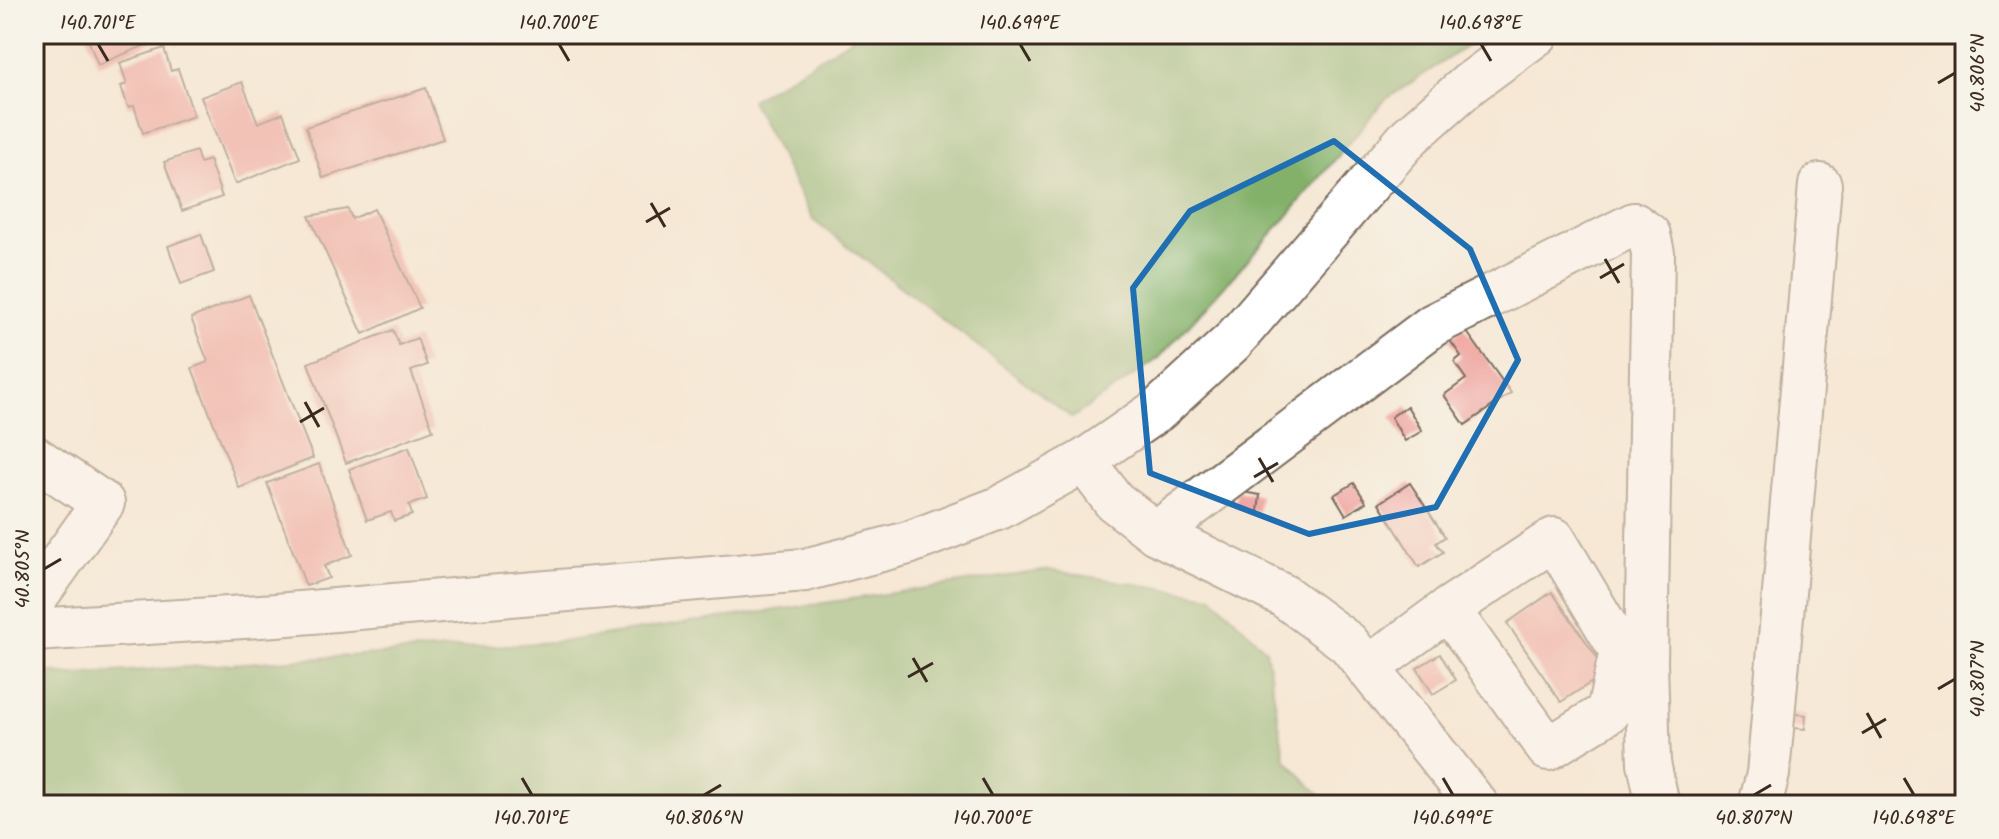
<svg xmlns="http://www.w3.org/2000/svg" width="1999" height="839" viewBox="0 0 1999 839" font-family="Kalam,sans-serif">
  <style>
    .forest { fill: #83b16a; stroke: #5f6e44; stroke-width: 2 }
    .building { fill: #ee9593 }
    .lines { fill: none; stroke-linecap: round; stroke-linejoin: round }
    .minor-casing { stroke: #7c6c5e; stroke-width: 46 }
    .minor { stroke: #fff; stroke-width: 42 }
    .marked { fill: none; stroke: #1f6fb2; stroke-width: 6; stroke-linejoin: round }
    .ticks { fill: none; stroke: #3b2a1e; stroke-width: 3 }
    .neatline { fill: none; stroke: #3b2a1e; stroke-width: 3 }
    .ticks-label { font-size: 20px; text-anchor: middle; fill: #3b2a1e }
  </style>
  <rect width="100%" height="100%" fill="#f7f3e8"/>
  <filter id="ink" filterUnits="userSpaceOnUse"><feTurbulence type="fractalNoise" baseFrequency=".0125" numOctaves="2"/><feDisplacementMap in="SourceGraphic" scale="16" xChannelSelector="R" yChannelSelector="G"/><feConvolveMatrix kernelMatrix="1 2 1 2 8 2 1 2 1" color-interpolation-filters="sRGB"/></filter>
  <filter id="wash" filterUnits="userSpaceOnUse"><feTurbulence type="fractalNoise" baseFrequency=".006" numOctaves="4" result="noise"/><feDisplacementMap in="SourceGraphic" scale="32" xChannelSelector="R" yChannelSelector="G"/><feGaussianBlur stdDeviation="1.8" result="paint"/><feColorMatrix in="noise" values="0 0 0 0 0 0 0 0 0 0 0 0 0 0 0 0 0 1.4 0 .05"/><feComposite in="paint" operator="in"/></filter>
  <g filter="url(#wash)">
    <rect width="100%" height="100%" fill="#f5e8d5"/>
    <g class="forest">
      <path d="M 859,34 L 1224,34 L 1311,39 L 1312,34 L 1485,34 L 1385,100 L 1285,219 L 1159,358 L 1072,418 L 813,220 L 751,100 Z"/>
      <path d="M 1048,570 L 1212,596 L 1266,650 L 1285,759 L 1330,805 L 34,805 L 34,670 L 71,675 L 566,641 Z"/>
    </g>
    <g id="blocks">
      <g class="building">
        <path d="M 86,34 L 164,34 L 165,37 L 98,65 Z"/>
        <path d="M 172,34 L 205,34 L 176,45 Z"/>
        <path d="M 164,48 L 171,71 L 178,69 L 194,116 L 143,133 L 134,106 L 128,107 L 121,86 L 127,84 L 120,63 Z"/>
        <path d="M 242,82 L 258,123 L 283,113 L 300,158 L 235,184 L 201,97 Z"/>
        <path d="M 426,88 L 443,139 L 323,178 L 306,127 Z"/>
        <path d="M 196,151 L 200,163 L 209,160 L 222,197 L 182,211 L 164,162 Z"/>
        <path d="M 348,209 L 352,219 L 374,209 L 420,308 L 363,334 L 309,216 Z"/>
        <path d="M 201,234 L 214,272 L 181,284 L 168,246 Z"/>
        <path d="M 249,295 L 313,458 L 239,488 L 192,368 L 208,362 L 191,318 Z"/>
        <path d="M 1464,328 L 1511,393 L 1465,425 L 1444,395 L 1466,379 L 1454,362 L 1461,356 L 1449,339 Z"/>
        <path d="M 393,330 L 399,345 L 417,338 L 427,365 L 411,371 L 433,430 L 346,463 L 308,363 Z"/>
        <path d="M 1407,406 L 1422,431 L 1405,441 L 1391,417 Z"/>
        <path d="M 409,447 L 427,499 L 409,505 L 412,515 L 394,521 L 391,512 L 367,520 L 349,469 Z"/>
        <path d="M 319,464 L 352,555 L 324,566 L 329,578 L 306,586 L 267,483 Z"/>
        <path d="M 1354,483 L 1366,502 L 1346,515 L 1334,495 Z"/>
        <path d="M 1410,483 L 1445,537 L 1436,543 L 1443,552 L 1419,567 L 1379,503 Z"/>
        <path d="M 1237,491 L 1260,495 L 1258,512 L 1234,507 Z"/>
        <path d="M 1552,592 L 1607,672 L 1561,702 L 1507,623 Z"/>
        <path d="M 1440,654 L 1456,680 L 1433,694 L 1417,668 Z"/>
        <path d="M 1785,713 L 1806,715 L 1805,729 L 1783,727 Z"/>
      </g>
    </g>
  </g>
  <g filter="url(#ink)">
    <use href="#blocks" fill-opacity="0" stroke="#7c6c5e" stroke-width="2"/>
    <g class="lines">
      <g class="minor-casing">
        <g id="minor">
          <path d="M 34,457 L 103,503 L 34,600"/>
          <path d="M 1084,461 L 1114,501 L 1156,533 L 1284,596 L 1348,643 L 1477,805"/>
          <path d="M 1156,533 L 1433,325 L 1634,224 L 1649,235 L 1653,253 L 1646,663 L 1649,763 L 1658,805"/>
          <path d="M 34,630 L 276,615 L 805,570 L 908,543 L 999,508 L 1084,461 L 1158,410 L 1232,342 L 1410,136 L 1469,84 L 1537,34"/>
          <path d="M 1368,668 L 1448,609 L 1554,539 L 1621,651 L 1608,712 L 1548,749 L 1448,609"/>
          <path d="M 1760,805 L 1768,774 L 1820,185"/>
        </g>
      </g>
      <use href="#minor" class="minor"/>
    </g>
  </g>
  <path d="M0 0H1999V839H0ZM 1334,141 L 1470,249 L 1518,360 L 1436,507 L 1309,534 L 1150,473 L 1133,288 L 1190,211 Z" fill="#f5e8d5" fill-opacity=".55" fill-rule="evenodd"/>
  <path class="marked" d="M 1334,141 L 1470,249 L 1518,360 L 1436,507 L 1309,534 L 1150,473 L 1133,288 L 1190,211 Z"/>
  <path class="ticks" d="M 98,44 L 108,61M 559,44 L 569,61M 1020,44 L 1030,61M 1481,44 L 1491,61M 1938,83 L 1955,73M 651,203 L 665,227M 646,222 L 670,208M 1605,259 L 1619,283M 1600,278 L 1624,264M 305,402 L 319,427M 300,422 L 324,408M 1259,458 L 1273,482M 1254,477 L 1278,463M 44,569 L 61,559M 913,658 L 927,682M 908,677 L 933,663M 1938,689 L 1955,679M 1867,713 L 1881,738M 1862,733 L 1886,719M 522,778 L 532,795M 983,778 L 993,795M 1443,778 L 1453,795M 1904,778 L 1914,795M 704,795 L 721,785M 1754,795 L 1771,785"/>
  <rect width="1999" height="839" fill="none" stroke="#f7f3e8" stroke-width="88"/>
  <rect x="44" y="44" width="1911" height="751" class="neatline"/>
  <g class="ticks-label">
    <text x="98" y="29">140.701°E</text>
    <text x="559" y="29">140.700°E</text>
    <text x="1020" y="29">140.699°E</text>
    <text x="1481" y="29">140.698°E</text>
    <text transform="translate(1977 73) rotate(-90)" y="7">40.806°N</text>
    <text transform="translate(22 569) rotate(-90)" y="7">40.805°N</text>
    <text transform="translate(1977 679) rotate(-90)" y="7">40.807°N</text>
    <text x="532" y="824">140.701°E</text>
    <text x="704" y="824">40.806°N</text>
    <text x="993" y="824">140.700°E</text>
    <text x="1453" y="824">140.699°E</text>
    <text x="1754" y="824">40.807°N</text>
    <text x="1914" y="824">140.698°E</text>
  </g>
</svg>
